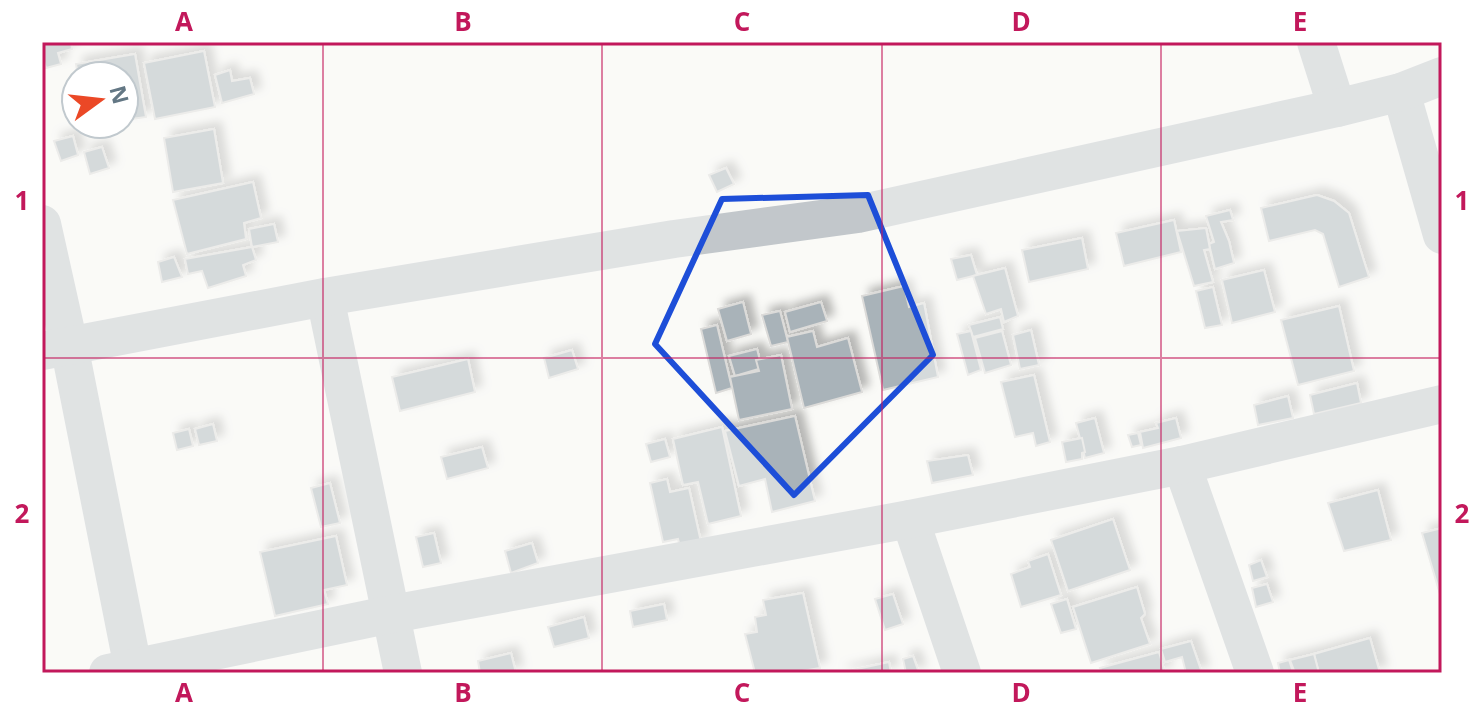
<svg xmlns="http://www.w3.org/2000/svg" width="1484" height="715" viewBox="0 0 1484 715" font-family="'Open Sans',sans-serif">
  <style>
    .building { fill: #a9b3b9; stroke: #dcdbd9; stroke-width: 2; filter: url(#shadow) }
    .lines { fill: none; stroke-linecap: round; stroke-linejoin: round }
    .minor { stroke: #c2c7cb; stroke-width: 38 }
    .marked { fill: none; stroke: #1d4ed8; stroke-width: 6; stroke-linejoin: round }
    .grid { fill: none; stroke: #c2185b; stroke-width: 2; stroke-opacity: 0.55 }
    .neatline { fill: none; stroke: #c2185b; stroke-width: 3 }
    .grid-label { font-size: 26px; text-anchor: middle; font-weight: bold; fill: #c2185b }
  </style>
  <defs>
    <filter id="shadow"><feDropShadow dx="7" dy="-7" stdDeviation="4" flood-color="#0004"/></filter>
  </defs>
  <rect width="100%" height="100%" fill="#fafaf7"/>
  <g class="building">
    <path d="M 42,42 L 71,42 L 72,49 L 58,53 L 61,64 L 46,68 L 42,55 Z"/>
    <path d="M 204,51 L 215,107 L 155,119 L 144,63 Z"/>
    <path d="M 135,54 L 146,117 L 124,120 L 124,76 L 78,76 L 76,64 Z"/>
    <path d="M 230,70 L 232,81 L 250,78 L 254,94 L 222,103 L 215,75 Z"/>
    <path d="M 214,129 L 223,183 L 173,192 L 164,138 Z"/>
    <path d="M 73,136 L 78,155 L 61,161 L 54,141 Z"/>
    <path d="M 102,147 L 109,168 L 90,174 L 84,152 Z"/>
    <path d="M 726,168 L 734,184 L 717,192 L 709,175 Z"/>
    <path d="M 253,182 L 261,218 L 244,223 L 246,239 L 187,254 L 173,200 Z"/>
    <path d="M 1317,195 L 1334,201 L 1349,213 L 1369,277 L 1339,287 L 1323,234 L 1315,230 L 1269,241 L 1261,208 Z"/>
    <path d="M 1230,210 L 1233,220 L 1221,222 L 1229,241 L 1234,263 L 1215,269 L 1209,244 L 1214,242 L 1206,216 Z"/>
    <path d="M 1174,220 L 1181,252 L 1124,266 L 1116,233 Z"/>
    <path d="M 274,224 L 278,242 L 252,247 L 249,229 Z"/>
    <path d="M 1206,228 L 1210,249 L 1204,250 L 1213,282 L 1194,286 L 1177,231 Z"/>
    <path d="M 1082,238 L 1088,269 L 1029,282 L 1022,250 Z"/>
    <path d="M 252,247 L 256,260 L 243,265 L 246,276 L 208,288 L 202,271 L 188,274 L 185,259 Z"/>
    <path d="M 971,255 L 977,275 L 957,280 L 951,259 Z"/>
    <path d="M 174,257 L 182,277 L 162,282 L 158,262 Z"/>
    <path d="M 1005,268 L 1018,316 L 1004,322 L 1001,309 L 986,314 L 973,276 Z"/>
    <path d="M 1264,270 L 1275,312 L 1232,323 L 1222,280 Z"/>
    <path d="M 904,286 L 909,307 L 924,303 L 938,377 L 883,390 L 862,296 Z"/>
    <path d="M 1213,287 L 1222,325 L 1205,328 L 1196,291 Z"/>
    <path d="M 743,302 L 751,334 L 727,341 L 718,309 Z"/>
    <path d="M 821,302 L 827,321 L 790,332 L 785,312 Z"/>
    <path d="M 1339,306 L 1354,371 L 1298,385 L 1281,320 Z"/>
    <path d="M 780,311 L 788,342 L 771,346 L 762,315 Z"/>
    <path d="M 1000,317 L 1003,329 L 973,337 L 969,325 Z"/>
    <path d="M 717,325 L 732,388 L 716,393 L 701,329 Z"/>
    <path d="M 1031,330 L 1039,365 L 1020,369 L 1013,335 Z"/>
    <path d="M 813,331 L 817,347 L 848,338 L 862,392 L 804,408 L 787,337 Z"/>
    <path d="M 971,331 L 981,370 L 968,375 L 957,334 Z"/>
    <path d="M 1002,331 L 1011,365 L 985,373 L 975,338 Z"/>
    <path d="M 757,349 L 762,368 L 735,376 L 729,356 Z"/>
    <path d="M 572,350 L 578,369 L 549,378 L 544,358 Z"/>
    <path d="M 781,355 L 792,409 L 739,420 L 730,377 L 759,371 L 756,360 Z"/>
    <path d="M 468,359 L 475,392 L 400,411 L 392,377 Z"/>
    <path d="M 1034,375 L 1050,442 L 1036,446 L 1033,433 L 1015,437 L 1001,382 Z"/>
    <path d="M 1357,383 L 1361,403 L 1314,414 L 1310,395 Z"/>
    <path d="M 1288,396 L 1293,418 L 1258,425 L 1254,405 Z"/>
    <path d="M 795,416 L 815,501 L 772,512 L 765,479 L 739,486 L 725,431 Z"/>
    <path d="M 1095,418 L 1104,453 L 1085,458 L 1076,423 Z"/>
    <path d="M 1176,418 L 1181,438 L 1143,448 L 1140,432 L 1158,428 L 1156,423 Z"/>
    <path d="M 213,424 L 217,441 L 199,445 L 195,429 Z"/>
    <path d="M 722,427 L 741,516 L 708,524 L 698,482 L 683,485 L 673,439 Z"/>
    <path d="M 189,429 L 193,446 L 177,450 L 173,433 Z"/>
    <path d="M 1138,433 L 1141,445 L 1132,447 L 1128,435 Z"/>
    <path d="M 1082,438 L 1085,452 L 1082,453 L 1082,459 L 1066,462 L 1062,442 Z"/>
    <path d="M 665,439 L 670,457 L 651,462 L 646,444 Z"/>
    <path d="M 482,447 L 488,468 L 447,479 L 441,457 Z"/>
    <path d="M 968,455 L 973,475 L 932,483 L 927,461 Z"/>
    <path d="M 667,479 L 670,492 L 689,488 L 701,542 L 680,547 L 678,539 L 663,542 L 650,483 Z"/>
    <path d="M 330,483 L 340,523 L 321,527 L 311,488 Z"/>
    <path d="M 1378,490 L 1391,540 L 1344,551 L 1328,503 Z"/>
    <path d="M 1113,519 L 1130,570 L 1068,591 L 1051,540 Z"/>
    <path d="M 1442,528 L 1442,601 L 1422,533 Z"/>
    <path d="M 434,533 L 441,563 L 423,567 L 416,537 Z"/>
    <path d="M 336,536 L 347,585 L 324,590 L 328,604 L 275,616 L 260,552 Z"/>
    <path d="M 532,543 L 538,563 L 511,573 L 505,551 Z"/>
    <path d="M 1048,554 L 1061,595 L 1021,607 L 1011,574 L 1030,567 L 1028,561 Z"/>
    <path d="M 1261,560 L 1267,577 L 1253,581 L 1249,565 Z"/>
    <path d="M 1267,584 L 1273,602 L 1256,607 L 1252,588 Z"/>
    <path d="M 1137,587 L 1145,614 L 1141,618 L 1150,644 L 1091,663 L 1073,607 Z"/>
    <path d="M 803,593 L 820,668 L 790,673 L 755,673 L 745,634 L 757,632 L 755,617 L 766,615 L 763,600 Z"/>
    <path d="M 893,594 L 903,624 L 885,630 L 875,599 Z"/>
    <path d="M 1067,599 L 1076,629 L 1061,633 L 1051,604 Z"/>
    <path d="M 664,604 L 667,620 L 633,627 L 630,611 Z"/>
    <path d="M 584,617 L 589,638 L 554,647 L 548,627 Z"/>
    <path d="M 1370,638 L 1380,673 L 1319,673 L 1314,654 Z"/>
    <path d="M 1191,641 L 1202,673 L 1186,673 L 1182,657 L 1165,662 L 1161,649 Z"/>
    <path d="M 1159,652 L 1165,673 L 1102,673 L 1100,668 Z"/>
    <path d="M 511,653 L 516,673 L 480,673 L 478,661 Z"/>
    <path d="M 1314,654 L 1319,673 L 1295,673 L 1290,660 Z"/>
    <path d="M 913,656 L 919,673 L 905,673 L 906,673 L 903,659 Z"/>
    <path d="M 1289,660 L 1293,672 L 1280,673 L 1278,663 Z"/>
    <path d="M 889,662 L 891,673 L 839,673 Z"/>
  </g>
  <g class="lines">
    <g class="minor">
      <path d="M 1316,42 L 1337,108"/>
      <path d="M 1401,92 L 1442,235"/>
      <path d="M 42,224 L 69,345 L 134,673"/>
      <path d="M 325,297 L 403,673"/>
      <path d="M 42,351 L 325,297 L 674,239 L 858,214 L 1337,108 L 1401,92 L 1442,76"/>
      <path d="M 1182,465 L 1255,673"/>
      <path d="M 910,519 L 962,673"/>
      <path d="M 108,673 L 392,614 L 910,519 L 1182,465 L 1442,404"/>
    </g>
  </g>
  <path d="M0 0H1484V715H0ZM 868,195 L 933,355 L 794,495 L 655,344 L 722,199 Z" fill="#fafaf7" fill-opacity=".55" fill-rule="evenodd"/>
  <path class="marked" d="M 868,195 L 933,355 L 794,495 L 655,344 L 722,199 Z"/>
  <path class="grid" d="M 323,42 L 323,673M 602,42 L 602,673M 882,42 L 882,673M 1161,42 L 1161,673M 42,358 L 1442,358"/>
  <rect width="1484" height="715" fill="none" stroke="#ffffff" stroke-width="88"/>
  <g transform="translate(100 100) rotate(75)"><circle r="38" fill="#ffffff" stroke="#c1c9ce" stroke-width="2"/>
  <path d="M0-6L14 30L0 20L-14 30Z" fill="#eb4826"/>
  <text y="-12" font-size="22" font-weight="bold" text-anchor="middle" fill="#637784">N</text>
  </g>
  <rect x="44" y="44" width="1396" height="627" class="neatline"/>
  <g class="grid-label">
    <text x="184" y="31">A</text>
    <text x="463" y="31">B</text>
    <text x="742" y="31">C</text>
    <text x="1021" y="31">D</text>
    <text x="1300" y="31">E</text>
    <text x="22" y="210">1</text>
    <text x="1462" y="210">1</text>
    <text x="22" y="523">2</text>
    <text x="1462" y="523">2</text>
    <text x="184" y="702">A</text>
    <text x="463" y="702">B</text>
    <text x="742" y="702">C</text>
    <text x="1021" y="702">D</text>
    <text x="1300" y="702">E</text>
  </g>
</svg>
